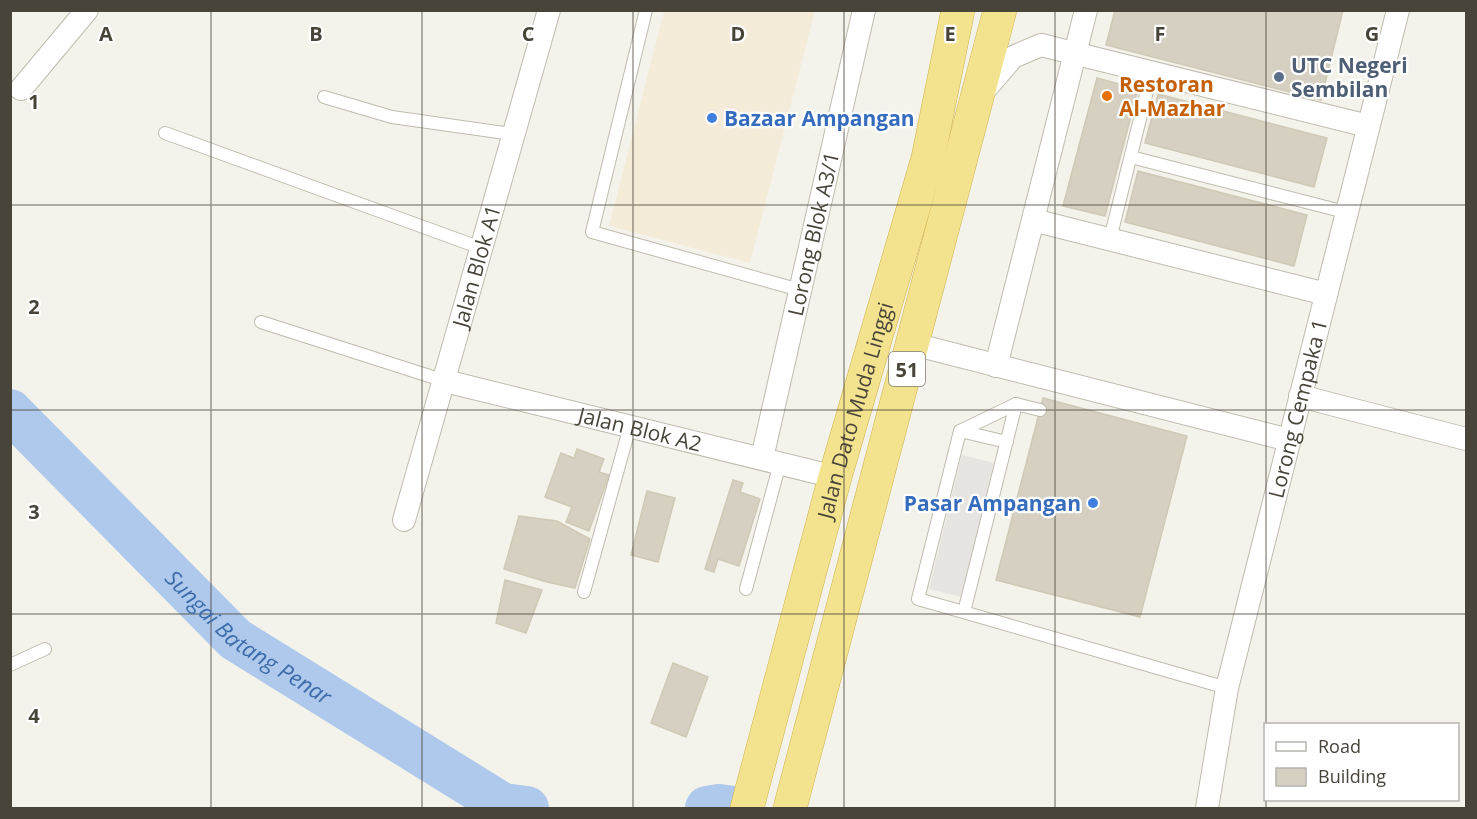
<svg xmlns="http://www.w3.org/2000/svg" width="1477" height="819" viewBox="0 0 1477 819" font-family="'Open Sans',sans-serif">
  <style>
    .commercial { fill: #f4ecd9 }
    .parking { fill: #e6e5e2 }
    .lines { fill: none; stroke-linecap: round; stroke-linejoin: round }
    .river { stroke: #aec9eb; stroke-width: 44 }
    .building { fill: #d5d0c2; stroke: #cfc9b5; stroke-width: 1.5 }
    .service-casing { stroke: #bfbcae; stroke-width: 14 }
    .minor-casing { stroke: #bfbcae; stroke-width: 24 }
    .trunk-casing { stroke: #d0b349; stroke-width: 34 }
    .service { stroke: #fff; stroke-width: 12 }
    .minor { stroke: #fff; stroke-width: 22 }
    .trunk { stroke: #f3e28e; stroke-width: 33 }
    .grid { fill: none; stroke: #48443a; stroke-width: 1.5; stroke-opacity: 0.55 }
    .service-dot { fill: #5c6f8a; stroke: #fff; stroke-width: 2 }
    .food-dot { fill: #e8710a; stroke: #fff; stroke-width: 2 }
    .shop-dot { fill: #3f7fe0; stroke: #fff; stroke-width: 2 }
    .labels { text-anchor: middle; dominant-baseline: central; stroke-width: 4.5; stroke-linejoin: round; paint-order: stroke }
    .shield { fill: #fff; stroke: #7f7c75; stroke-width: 1.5 }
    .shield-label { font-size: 20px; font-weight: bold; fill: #48443a }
    .service-label { font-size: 21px; font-weight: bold; fill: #4e5e75; stroke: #fff; text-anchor: start }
    .food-label { font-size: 21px; font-weight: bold; fill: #c56008; stroke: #fff; text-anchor: start }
    .shop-label { font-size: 21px; font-weight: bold; fill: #366cbe; stroke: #fff; text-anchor: start }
    .street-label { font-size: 21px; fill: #48443a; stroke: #fff }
    .water-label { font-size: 22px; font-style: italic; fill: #3b6bab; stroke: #fff }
    .grid-label { font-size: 20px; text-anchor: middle; font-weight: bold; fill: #48443a; stroke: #fff; stroke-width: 4.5; stroke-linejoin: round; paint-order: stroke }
  </style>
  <rect width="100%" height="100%" fill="#f4f3eb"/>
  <path class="commercial" d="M 664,11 L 815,11 L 750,263 L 609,226 Z"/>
  <path class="parking" d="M 962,455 L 994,463 L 961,597 L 929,589 Z"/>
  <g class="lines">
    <g class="river">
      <path id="s1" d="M 10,411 L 235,639 L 503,805 L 527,808"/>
      <path d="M 707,808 L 719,806 L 734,808"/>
    </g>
  </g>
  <g class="building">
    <path d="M 1115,10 L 1343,10 L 1321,100 L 1106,45 Z"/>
    <path d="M 1097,78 L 1138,89 L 1105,216 L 1063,206 Z"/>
    <path d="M 1158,94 L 1327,138 L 1314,187 L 1145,143 Z"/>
    <path d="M 1138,171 L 1307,215 L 1294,266 L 1125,222 Z"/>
    <path d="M 1043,398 L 1187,436 L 1140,617 L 996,580 Z"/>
    <path d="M 577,449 L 604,459 L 599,472 L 609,475 L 589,531 L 566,522 L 572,507 L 545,497 L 561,453 L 574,458 Z"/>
    <path d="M 733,480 L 743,483 L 740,492 L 760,499 L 739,566 L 718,559 L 714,572 L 705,569 Z"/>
    <path d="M 647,491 L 675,498 L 658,562 L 631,555 Z"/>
    <path d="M 519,516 L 557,521 L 590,539 L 575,588 L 547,582 L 504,569 Z"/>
    <path d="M 505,580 L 542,590 L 526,633 L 496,623 Z"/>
    <path d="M 673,663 L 708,677 L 686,737 L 651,723 Z"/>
  </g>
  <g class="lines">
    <g class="service-casing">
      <g id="service">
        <path d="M 646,10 L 592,232 L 800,290"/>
        <path d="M 324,97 L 392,117 L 512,134"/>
        <path d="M 165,133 L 481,248"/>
        <path d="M 1131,157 L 1345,212"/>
        <path d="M 1110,239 L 1152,71"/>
        <path d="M 261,322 L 445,381"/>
        <path d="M 1040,410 L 1016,404 L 960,431 L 918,599 L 1227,688"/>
        <path d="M 960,431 L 1007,442"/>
        <path d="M 746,589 L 780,463"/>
        <path d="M 584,592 L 630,426"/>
        <path d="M 964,612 L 1016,404"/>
        <path d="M 10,665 L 45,649"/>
      </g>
    </g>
    <g class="minor-casing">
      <g id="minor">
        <path d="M 21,89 L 87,10"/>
        <path d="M 982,93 L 1013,57 L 1041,45 L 1368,126"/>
        <path d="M 1033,220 L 1326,294"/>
        <path d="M 913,344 L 1289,440"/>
        <path d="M 996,366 L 1086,10"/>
        <path id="s2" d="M 445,381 L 835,477"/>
        <path d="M 1300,396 L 1466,439"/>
        <path id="s3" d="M 762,458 L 864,10"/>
        <path id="s4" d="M 404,520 L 549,10"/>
        <path id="s5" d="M 1207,808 L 1227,688 L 1398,10"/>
      </g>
    </g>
    <g class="trunk-casing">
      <g id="trunk">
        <path id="s6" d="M 747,808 L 835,477 L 928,158 L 958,10"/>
        <path d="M 790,808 L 1000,10"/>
      </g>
    </g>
    <use href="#service" class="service"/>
    <use href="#minor" class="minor"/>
    <use href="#trunk" class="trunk"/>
  </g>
  <path class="grid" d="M 211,10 L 211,808M 422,10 L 422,808M 633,10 L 633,808M 844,10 L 844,808M 1055,10 L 1055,808M 1266,10 L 1266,724M 10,205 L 1466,205M 10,410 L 1466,410M 10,614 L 1466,614M 1266,800 L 1266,808"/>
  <circle class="service-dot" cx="1279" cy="77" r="6"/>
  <circle class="food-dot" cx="1107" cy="96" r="6"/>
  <g class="shop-dot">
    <circle cx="712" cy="118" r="6"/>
    <circle cx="1093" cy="503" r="6"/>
  </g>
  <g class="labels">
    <rect class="shield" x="889" y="352" width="36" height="34" rx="4.5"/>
    <g class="shield-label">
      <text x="907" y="369">51</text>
    </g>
    <g class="service-label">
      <text x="1291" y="65">UTC Negeri<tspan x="1291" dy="24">Sembilan</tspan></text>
    </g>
    <g class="food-label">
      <text x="1119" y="84">Restoran<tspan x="1119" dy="24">Al-Mazhar</tspan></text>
    </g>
    <g class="shop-label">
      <text x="724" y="118">Bazaar Ampangan</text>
      <text x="1081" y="503" text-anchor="end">Pasar Ampangan</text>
    </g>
    <g class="street-label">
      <text stroke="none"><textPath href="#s3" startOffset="230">Lorong Blok A3/1</textPath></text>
      <text stroke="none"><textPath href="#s4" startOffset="264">Jalan Blok A1</textPath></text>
      <text stroke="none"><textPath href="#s5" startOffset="410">Lorong Cempaka 1</textPath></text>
      <text stroke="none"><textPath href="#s6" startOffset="412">Jalan Dato Muda Linggi</textPath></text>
      <text stroke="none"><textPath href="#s2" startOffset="201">Jalan Blok A2</textPath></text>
    </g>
    <g class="water-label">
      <text stroke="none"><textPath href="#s1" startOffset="330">Sungai Batang Penar</textPath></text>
    </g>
  </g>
  <g class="grid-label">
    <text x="106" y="41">A</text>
    <text x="316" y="41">B</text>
    <text x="528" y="41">C</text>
    <text x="738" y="41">D</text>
    <text x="950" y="41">E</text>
    <text x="1160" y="41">F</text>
    <text x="1372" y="41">G</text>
    <text x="34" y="109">1</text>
    <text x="34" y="314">2</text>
    <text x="34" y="519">3</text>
    <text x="34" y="723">4</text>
  </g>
  <rect width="1477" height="819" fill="none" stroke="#48443a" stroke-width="24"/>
  <rect x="1264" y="723" width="195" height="78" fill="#ffffff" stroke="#b6b4b0" stroke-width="1.5"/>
  <rect x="1276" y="742" width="30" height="9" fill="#ffffff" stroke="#b6b4b0" stroke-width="1.5"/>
  <text x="1318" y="753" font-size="18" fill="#48443a">Road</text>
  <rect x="1276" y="768" width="30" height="18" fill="#d5d0c2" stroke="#b6b4b0" stroke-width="1.5"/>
  <text x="1318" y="783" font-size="18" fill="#48443a">Building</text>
</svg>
